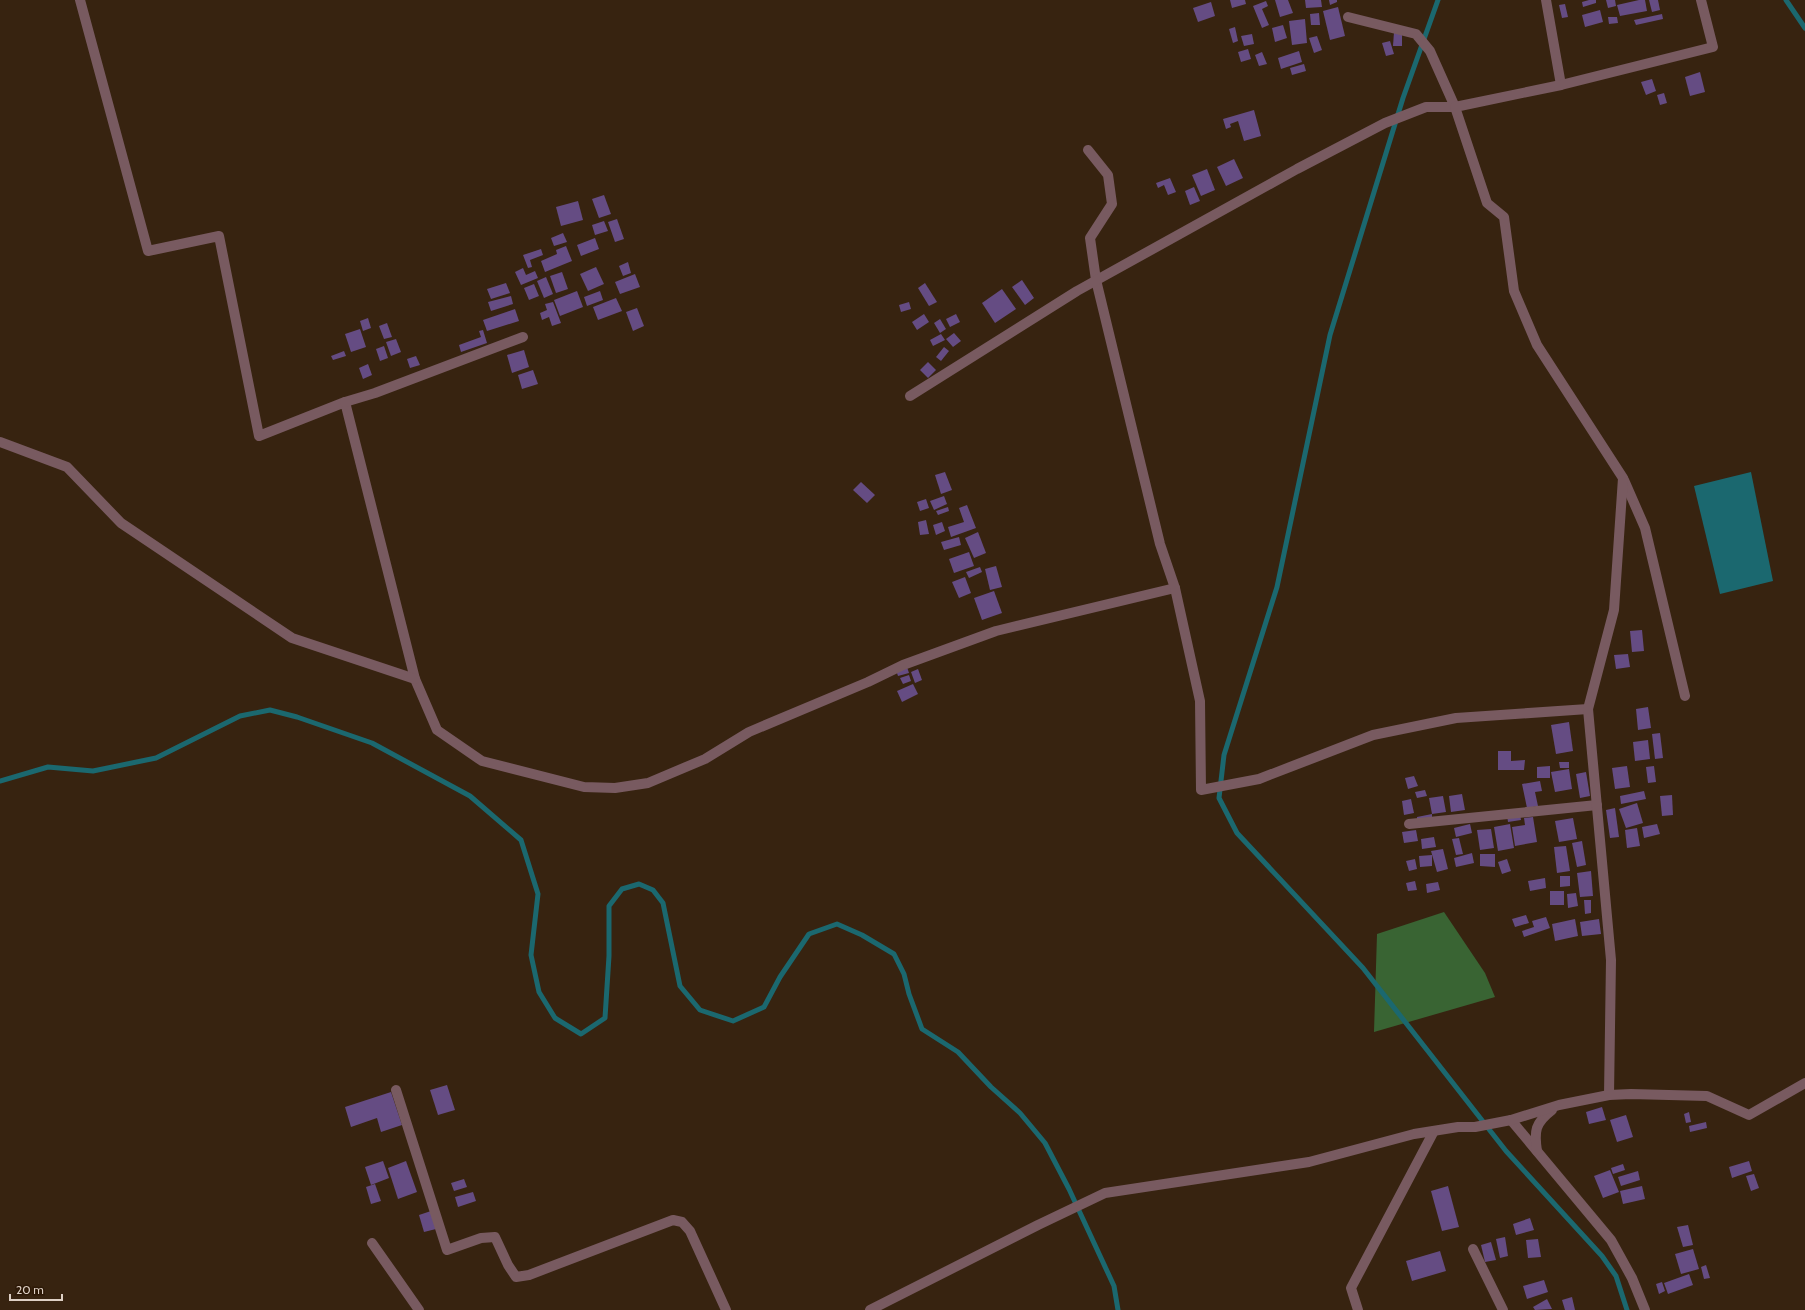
<svg xmlns="http://www.w3.org/2000/svg" width="1805" height="1310" viewBox="0 0 1805 1310" font-family="Cabin,sans-serif">
  <style>
    .forest { fill: #396433 }
    .water { fill: #1b686f }
    .lines { fill: none; stroke-linecap: round; stroke-linejoin: round }
    .stream { stroke: #1b686f; stroke-width: 5 }
    .building { fill: #654c83 }
    .minor { stroke: #785a60; stroke-width: 10 }
  </style>
  <rect width="100%" height="100%" fill="#372310"/>
  <path class="forest" d="M 1444,912 L 1485,973 L 1495,997 L 1374,1032 L 1377,934 Z"/>
  <path class="water" d="M 1751,472 L 1773,581 L 1720,594 L 1694,486 Z"/>
  <g class="lines">
    <g class="stream">
      <path d="M 1438,0 L 1403,98 L 1330,335 L 1277,587 L 1224,755 L 1219,798 L 1237,833 L 1363,968 L 1506,1151 L 1602,1256 L 1616,1276 L 1627,1310"/>
      <path d="M 1786,0 L 1805,28"/>
      <path d="M 0,781 L 48,767 L 93,771 L 156,758 L 240,716 L 270,710 L 297,717 L 372,743 L 470,796 L 521,840 L 538,894 L 531,955 L 539,992 L 555,1018 L 581,1034 L 605,1018 L 609,956 L 609,906 L 622,889 L 639,884 L 653,890 L 663,903 L 680,986 L 700,1010 L 733,1021 L 764,1007 L 780,977 L 809,934 L 837,924 L 862,935 L 894,954 L 904,974 L 909,994 L 922,1029 L 958,1052 L 991,1087 L 1020,1113 L 1045,1143 L 1069,1189 L 1114,1286 L 1118,1310"/>
    </g>
  </g>
  <g class="building">
    <path d="M 1230,0 L 1245,0 L 1246,4 L 1232,8 Z"/>
    <path d="M 1275,0 L 1288,0 L 1293,13 L 1280,17 Z"/>
    <path d="M 1305,0 L 1321,0 L 1322,7 L 1306,8 Z"/>
    <path d="M 1329,0 L 1337,0 L 1337,2 L 1330,5 Z"/>
    <path d="M 1589,0 L 1596,0 L 1596,3 L 1583,7 L 1582,2 Z"/>
    <path d="M 1606,0 L 1615,0 L 1616,6 L 1608,8 Z"/>
    <path d="M 1639,0 L 1645,0 L 1647,11 L 1620,16 L 1617,5 Z"/>
    <path d="M 1649,0 L 1658,0 L 1660,10 L 1652,12 Z"/>
    <path d="M 1266,1 L 1268,6 L 1262,9 L 1269,25 L 1262,28 L 1253,6 Z"/>
    <path d="M 1211,2 L 1215,16 L 1198,22 L 1193,8 Z"/>
    <path d="M 1565,4 L 1568,17 L 1562,18 L 1559,5 Z"/>
    <path d="M 1338,7 L 1345,36 L 1330,40 L 1323,11 Z"/>
    <path d="M 1600,10 L 1603,22 L 1585,27 L 1582,15 Z"/>
    <path d="M 1319,13 L 1320,25 L 1311,25 L 1310,14 Z"/>
    <path d="M 1662,14 L 1663,19 L 1636,25 L 1634,20 Z"/>
    <path d="M 1608,17 L 1617,17 L 1618,23 L 1609,24 Z"/>
    <path d="M 1305,19 L 1307,43 L 1292,45 L 1289,21 Z"/>
    <path d="M 1283,25 L 1287,38 L 1275,42 L 1272,28 Z"/>
    <path d="M 1235,27 L 1238,41 L 1233,43 L 1229,29 Z"/>
    <path d="M 1394,32 L 1402,33 L 1402,46 L 1393,46 Z"/>
    <path d="M 1252,34 L 1254,44 L 1244,46 L 1241,36 Z"/>
    <path d="M 1317,36 L 1322,50 L 1314,53 L 1309,38 Z"/>
    <path d="M 1390,41 L 1394,54 L 1386,56 L 1382,43 Z"/>
    <path d="M 1248,49 L 1251,59 L 1241,62 L 1238,52 Z"/>
    <path d="M 1299,51 L 1302,62 L 1281,69 L 1278,58 Z"/>
    <path d="M 1262,52 L 1267,64 L 1259,66 L 1255,55 Z"/>
    <path d="M 1304,64 L 1306,71 L 1292,75 L 1290,68 Z"/>
    <path d="M 1700,72 L 1705,92 L 1690,96 L 1685,77 Z"/>
    <path d="M 1652,79 L 1656,91 L 1646,95 L 1641,82 Z"/>
    <path d="M 1664,93 L 1667,103 L 1660,105 L 1657,95 Z"/>
    <path d="M 1254,110 L 1261,136 L 1244,141 L 1238,121 L 1230,124 L 1231,127 L 1226,129 L 1223,119 Z"/>
    <path d="M 1234,159 L 1243,178 L 1226,186 L 1217,167 Z"/>
    <path d="M 1207,169 L 1215,190 L 1201,196 L 1192,175 Z"/>
    <path d="M 1170,178 L 1176,192 L 1168,195 L 1164,185 L 1158,188 L 1156,183 Z"/>
    <path d="M 1194,187 L 1200,201 L 1190,205 L 1185,191 Z"/>
    <path d="M 604,195 L 611,214 L 599,218 L 592,199 Z"/>
    <path d="M 578,201 L 583,220 L 561,226 L 556,207 Z"/>
    <path d="M 617,219 L 624,239 L 615,242 L 608,222 Z"/>
    <path d="M 604,221 L 608,231 L 595,235 L 592,225 Z"/>
    <path d="M 563,233 L 567,242 L 554,246 L 551,238 Z"/>
    <path d="M 595,238 L 599,249 L 581,256 L 577,245 Z"/>
    <path d="M 566,246 L 572,261 L 545,272 L 541,261 L 557,254 L 556,250 Z"/>
    <path d="M 541,249 L 543,255 L 530,260 L 532,267 L 528,268 L 523,255 Z"/>
    <path d="M 628,262 L 631,273 L 623,276 L 619,266 Z"/>
    <path d="M 596,267 L 604,284 L 588,291 L 580,274 Z"/>
    <path d="M 523,268 L 526,275 L 535,271 L 538,278 L 521,285 L 515,272 Z"/>
    <path d="M 562,272 L 568,289 L 556,293 L 550,276 Z"/>
    <path d="M 635,274 L 640,287 L 620,294 L 615,282 Z"/>
    <path d="M 546,277 L 553,294 L 544,298 L 537,281 Z"/>
    <path d="M 1022,280 L 1034,298 L 1025,305 L 1012,287 Z"/>
    <path d="M 506,283 L 510,293 L 491,299 L 487,289 Z"/>
    <path d="M 925,283 L 937,302 L 929,306 L 918,288 Z"/>
    <path d="M 534,284 L 539,296 L 529,300 L 524,288 Z"/>
    <path d="M 1002,289 L 1016,309 L 995,323 L 982,303 Z"/>
    <path d="M 577,291 L 583,307 L 560,316 L 554,300 Z"/>
    <path d="M 600,291 L 603,300 L 587,306 L 584,297 Z"/>
    <path d="M 511,296 L 513,304 L 491,311 L 488,302 Z"/>
    <path d="M 616,298 L 622,311 L 598,320 L 593,307 Z"/>
    <path d="M 553,302 L 561,323 L 552,326 L 549,317 L 542,320 L 540,313 L 547,310 L 545,304 Z"/>
    <path d="M 909,302 L 911,309 L 901,312 L 899,305 Z"/>
    <path d="M 637,308 L 644,326 L 633,331 L 626,312 Z"/>
    <path d="M 515,309 L 519,321 L 487,331 L 483,320 Z"/>
    <path d="M 924,314 L 929,322 L 917,330 L 912,322 Z"/>
    <path d="M 956,314 L 960,322 L 950,327 L 946,319 Z"/>
    <path d="M 368,318 L 371,328 L 363,331 L 360,321 Z"/>
    <path d="M 940,319 L 946,329 L 940,333 L 934,323 Z"/>
    <path d="M 387,323 L 392,337 L 384,339 L 379,326 Z"/>
    <path d="M 360,329 L 366,347 L 351,352 L 345,334 Z"/>
    <path d="M 483,330 L 487,343 L 461,352 L 459,345 L 481,337 L 479,331 Z"/>
    <path d="M 954,333 L 961,341 L 953,347 L 946,339 Z"/>
    <path d="M 941,334 L 945,340 L 933,346 L 930,340 Z"/>
    <path d="M 396,339 L 401,352 L 391,356 L 386,342 Z"/>
    <path d="M 384,346 L 388,358 L 380,361 L 376,349 Z"/>
    <path d="M 944,347 L 949,351 L 941,361 L 936,357 Z"/>
    <path d="M 524,350 L 529,367 L 512,373 L 507,355 Z"/>
    <path d="M 344,351 L 346,356 L 333,360 L 331,356 Z"/>
    <path d="M 416,356 L 420,365 L 410,368 L 407,359 Z"/>
    <path d="M 928,362 L 936,370 L 928,378 L 920,370 Z"/>
    <path d="M 368,364 L 372,375 L 363,379 L 359,368 Z"/>
    <path d="M 533,370 L 538,384 L 522,389 L 518,375 Z"/>
    <path d="M 945,472 L 952,490 L 941,494 L 935,475 Z"/>
    <path d="M 861,482 L 875,495 L 867,503 L 853,490 Z"/>
    <path d="M 944,496 L 947,504 L 934,510 L 930,501 Z"/>
    <path d="M 926,499 L 929,508 L 920,511 L 917,502 Z"/>
    <path d="M 967,505 L 976,528 L 951,537 L 948,527 L 964,522 L 959,508 Z"/>
    <path d="M 948,507 L 949,511 L 938,515 L 936,511 Z"/>
    <path d="M 926,520 L 929,534 L 920,535 L 918,522 Z"/>
    <path d="M 942,522 L 945,531 L 936,535 L 933,525 Z"/>
    <path d="M 978,532 L 986,553 L 974,558 L 965,538 Z"/>
    <path d="M 959,537 L 961,545 L 944,550 L 941,542 Z"/>
    <path d="M 969,552 L 974,566 L 954,573 L 949,559 Z"/>
    <path d="M 996,566 L 1002,587 L 990,590 L 985,569 Z"/>
    <path d="M 980,567 L 982,572 L 969,578 L 966,572 Z"/>
    <path d="M 965,577 L 971,593 L 959,598 L 952,582 Z"/>
    <path d="M 994,591 L 1002,613 L 982,620 L 974,598 Z"/>
    <path d="M 1642,630 L 1644,651 L 1632,652 L 1630,631 Z"/>
    <path d="M 1628,654 L 1630,667 L 1616,669 L 1614,655 Z"/>
    <path d="M 907,667 L 909,673 L 898,676 L 896,670 Z"/>
    <path d="M 918,669 L 922,680 L 915,683 L 911,672 Z"/>
    <path d="M 909,675 L 911,681 L 903,684 L 900,678 Z"/>
    <path d="M 913,684 L 918,694 L 902,702 L 897,691 Z"/>
    <path d="M 1648,707 L 1651,728 L 1638,730 L 1636,709 Z"/>
    <path d="M 1569,722 L 1573,751 L 1556,754 L 1551,725 Z"/>
    <path d="M 1660,733 L 1663,758 L 1655,759 L 1652,734 Z"/>
    <path d="M 1648,740 L 1650,759 L 1635,761 L 1633,742 Z"/>
    <path d="M 1498,751 L 1511,751 L 1511,761 L 1525,760 L 1524,770 L 1498,770 Z"/>
    <path d="M 1559,762 L 1569,762 L 1569,768 L 1560,768 Z"/>
    <path d="M 1550,766 L 1550,778 L 1537,778 L 1537,767 Z"/>
    <path d="M 1627,766 L 1630,787 L 1615,789 L 1612,768 Z"/>
    <path d="M 1654,766 L 1656,782 L 1648,783 L 1646,767 Z"/>
    <path d="M 1569,769 L 1572,789 L 1555,792 L 1551,772 Z"/>
    <path d="M 1586,772 L 1590,796 L 1580,798 L 1576,774 Z"/>
    <path d="M 1414,776 L 1418,786 L 1408,789 L 1405,778 Z"/>
    <path d="M 1540,781 L 1542,791 L 1535,792 L 1538,806 L 1527,808 L 1522,784 Z"/>
    <path d="M 1425,790 L 1427,796 L 1417,798 L 1415,792 Z"/>
    <path d="M 1644,791 L 1646,799 L 1621,804 L 1620,796 Z"/>
    <path d="M 1462,794 L 1465,810 L 1451,812 L 1449,796 Z"/>
    <path d="M 1672,795 L 1673,815 L 1662,816 L 1660,796 Z"/>
    <path d="M 1443,796 L 1446,812 L 1432,814 L 1432,819 L 1417,821 L 1417,817 L 1432,814 L 1429,798 Z"/>
    <path d="M 1411,799 L 1414,813 L 1404,815 L 1402,801 Z"/>
    <path d="M 1637,803 L 1643,823 L 1626,828 L 1619,809 Z"/>
    <path d="M 1615,808 L 1619,837 L 1610,838 L 1606,810 Z"/>
    <path d="M 1520,814 L 1521,820 L 1508,822 L 1507,815 Z"/>
    <path d="M 1533,817 L 1537,842 L 1515,846 L 1512,827 L 1525,825 L 1524,818 Z"/>
    <path d="M 1573,818 L 1577,839 L 1559,842 L 1555,821 Z"/>
    <path d="M 1470,824 L 1472,833 L 1456,837 L 1454,828 Z"/>
    <path d="M 1510,824 L 1514,848 L 1498,851 L 1494,827 Z"/>
    <path d="M 1657,824 L 1660,834 L 1644,838 L 1642,827 Z"/>
    <path d="M 1637,828 L 1640,846 L 1627,848 L 1625,830 Z"/>
    <path d="M 1491,829 L 1494,848 L 1480,850 L 1477,830 Z"/>
    <path d="M 1416,830 L 1418,841 L 1404,843 L 1402,832 Z"/>
    <path d="M 1434,837 L 1436,847 L 1422,849 L 1421,839 Z"/>
    <path d="M 1459,838 L 1463,854 L 1456,855 L 1452,839 Z"/>
    <path d="M 1582,841 L 1586,865 L 1577,867 L 1572,843 Z"/>
    <path d="M 1566,846 L 1570,871 L 1557,873 L 1554,847 Z"/>
    <path d="M 1443,849 L 1448,869 L 1437,872 L 1431,851 Z"/>
    <path d="M 1472,853 L 1474,863 L 1456,867 L 1454,858 Z"/>
    <path d="M 1480,854 L 1495,854 L 1495,867 L 1480,866 Z"/>
    <path d="M 1432,855 L 1432,866 L 1420,867 L 1419,856 Z"/>
    <path d="M 1415,859 L 1417,869 L 1409,871 L 1406,861 Z"/>
    <path d="M 1507,859 L 1511,871 L 1502,874 L 1498,862 Z"/>
    <path d="M 1591,871 L 1593,896 L 1580,897 L 1577,873 Z"/>
    <path d="M 1560,876 L 1570,876 L 1570,886 L 1560,887 Z"/>
    <path d="M 1545,878 L 1546,888 L 1530,891 L 1528,881 Z"/>
    <path d="M 1415,881 L 1417,890 L 1408,891 L 1406,883 Z"/>
    <path d="M 1438,882 L 1440,890 L 1427,893 L 1426,884 Z"/>
    <rect x="1550" y="891" width="14" height="14"/>
    <path d="M 1576,893 L 1578,906 L 1568,908 L 1567,894 Z"/>
    <path d="M 1584,900 L 1591,900 L 1591,913 L 1585,914 Z"/>
    <path d="M 1526,915 L 1529,923 L 1515,927 L 1512,919 Z"/>
    <path d="M 1546,917 L 1550,928 L 1524,937 L 1522,931 L 1534,927 L 1532,921 Z"/>
    <path d="M 1575,919 L 1578,936 L 1555,941 L 1552,924 Z"/>
    <path d="M 1599,919 L 1601,934 L 1582,936 L 1580,922 Z"/>
    <path d="M 447,1085 L 455,1110 L 438,1115 L 430,1090 Z"/>
    <path d="M 391,1092 L 402,1125 L 381,1132 L 377,1118 L 351,1127 L 345,1107 Z"/>
    <path d="M 1602,1107 L 1606,1120 L 1589,1124 L 1586,1112 Z"/>
    <path d="M 1689,1112 L 1691,1122 L 1686,1123 L 1684,1114 Z"/>
    <path d="M 1626,1115 L 1633,1137 L 1617,1142 L 1610,1120 Z"/>
    <path d="M 1706,1122 L 1707,1128 L 1690,1132 L 1689,1126 Z"/>
    <path d="M 383,1161 L 389,1178 L 371,1185 L 365,1167 Z"/>
    <path d="M 406,1161 L 417,1192 L 398,1199 L 388,1168 Z"/>
    <path d="M 1749,1161 L 1752,1171 L 1732,1178 L 1729,1167 Z"/>
    <path d="M 1623,1164 L 1625,1170 L 1613,1174 L 1611,1168 Z"/>
    <path d="M 1610,1170 L 1619,1192 L 1603,1198 L 1594,1176 Z"/>
    <path d="M 1638,1171 L 1640,1180 L 1621,1186 L 1618,1177 Z"/>
    <path d="M 1754,1174 L 1759,1188 L 1751,1191 L 1746,1176 Z"/>
    <path d="M 464,1179 L 467,1187 L 454,1191 L 451,1183 Z"/>
    <path d="M 375,1184 L 381,1201 L 371,1204 L 366,1187 Z"/>
    <path d="M 1448,1186 L 1459,1227 L 1442,1231 L 1431,1191 Z"/>
    <path d="M 1642,1186 L 1645,1199 L 1623,1204 L 1620,1191 Z"/>
    <path d="M 473,1192 L 476,1201 L 458,1207 L 455,1197 Z"/>
    <path d="M 431,1211 L 436,1229 L 424,1232 L 419,1215 Z"/>
    <path d="M 1530,1218 L 1534,1230 L 1516,1235 L 1513,1224 Z"/>
    <path d="M 1688,1225 L 1693,1245 L 1683,1247 L 1677,1227 Z"/>
    <path d="M 1505,1237 L 1508,1256 L 1500,1258 L 1496,1239 Z"/>
    <path d="M 1538,1239 L 1541,1257 L 1528,1258 L 1526,1240 Z"/>
    <path d="M 1491,1242 L 1496,1260 L 1485,1262 L 1481,1245 Z"/>
    <path d="M 1693,1249 L 1699,1269 L 1681,1274 L 1675,1254 Z"/>
    <path d="M 1440,1251 L 1446,1271 L 1412,1281 L 1406,1261 Z"/>
    <path d="M 1706,1265 L 1710,1278 L 1704,1279 L 1701,1267 Z"/>
    <path d="M 1689,1274 L 1693,1285 L 1668,1294 L 1664,1283 Z"/>
    <path d="M 1544,1280 L 1548,1292 L 1527,1299 L 1523,1286 Z"/>
    <path d="M 1662,1282 L 1665,1291 L 1659,1294 L 1656,1284 Z"/>
    <path d="M 1572,1297 L 1575,1310 L 1565,1310 L 1562,1300 Z"/>
    <path d="M 1547,1299 L 1552,1309 L 1535,1310 L 1533,1307 Z"/>
  </g>
  <g class="lines">
    <g class="minor">
      <path d="M 80,0 L 148,251 L 219,236 L 259,436 L 345,402 L 415,679 L 437,730 L 482,761 L 584,787 L 615,788 L 648,783 L 705,759 L 749,732 L 868,682 L 903,665 L 996,631 L 1175,588"/>
      <path d="M 1546,0 L 1561,85"/>
      <path d="M 1088,150 L 1108,175 L 1112,204 L 1090,238 L 1096,280 L 1160,544 L 1175,588 L 1200,701 L 1201,790 L 1259,779 L 1373,735 L 1456,718 L 1588,709"/>
      <path d="M 910,396 L 1077,291 L 1297,169 L 1385,123 L 1426,107 L 1455,107 L 1430,51 L 1416,34 L 1348,17"/>
      <path d="M 345,402 L 375,393 L 523,337"/>
      <path d="M 0,442 L 67,467 L 121,523 L 292,638 L 415,679"/>
      <path d="M 1624,480 L 1645,528 L 1685,696"/>
      <path d="M 1409,824 L 1597,805"/>
      <path d="M 396,1090 L 447,1250 L 481,1238 L 495,1237 L 508,1265 L 516,1277 L 529,1275 L 673,1220 L 682,1222 L 690,1231 L 726,1310"/>
      <path d="M 1609,1095 L 1611,960 L 1588,709 L 1614,610 L 1623,478 L 1537,345 L 1514,291 L 1504,217 L 1487,203 L 1455,107 L 1561,85 L 1713,47 L 1701,0"/>
      <path d="M 1511,1120 L 1611,1240 L 1632,1278 L 1645,1310"/>
      <path d="M 1537,1151 C 1534,1131 1535,1123 1552,1110"/>
      <path d="M 372,1243 L 419,1310"/>
      <path d="M 1473,1249 L 1503,1310"/>
      <path d="M 870,1310 L 1038,1225 L 1105,1193 L 1309,1162 L 1414,1134 L 1458,1127 L 1475,1127 L 1511,1120 L 1559,1105 L 1609,1095 L 1631,1094 L 1707,1096 L 1749,1115 L 1805,1083"/>
      <path d="M 1358,1310 L 1351,1288 L 1434,1131"/>
    </g>
  </g>
  <path d="M10 1294v6h52v-6" fill="none" stroke="#ded0c5" stroke-width="2"/>
  <text x="16" y="1294" font-size="12" fill="#ded0c5" stroke="#2d1907" stroke-width="3" paint-order="stroke">20 m</text>
</svg>
